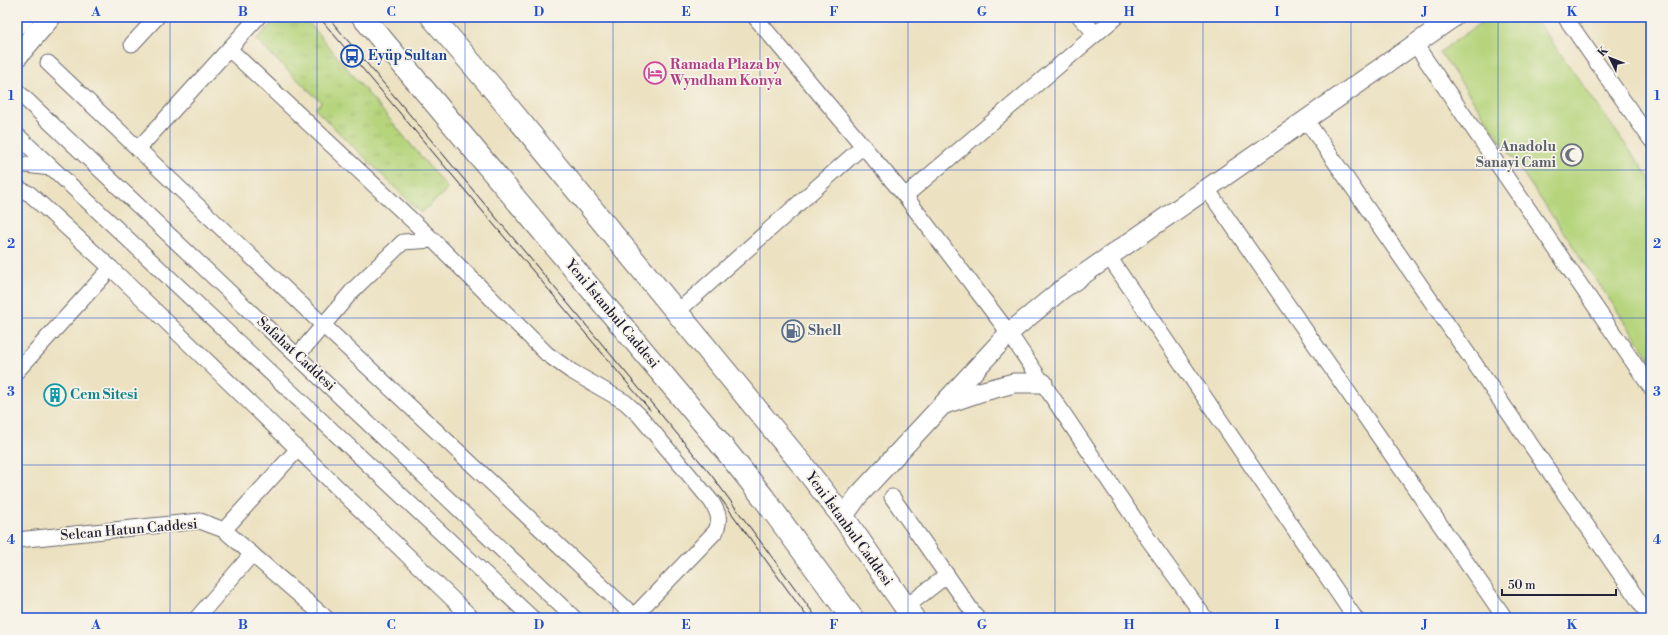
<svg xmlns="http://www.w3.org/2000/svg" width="1668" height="635" viewBox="0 0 1668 635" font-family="'Libre Bodoni',serif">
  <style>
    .grass { fill: #b5d47b; stroke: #6c7b5b }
    .park { fill: url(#park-tufts); stroke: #6c7b5b }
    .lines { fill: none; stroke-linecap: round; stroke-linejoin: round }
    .minor-casing { stroke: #69656a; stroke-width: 17 }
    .tertiary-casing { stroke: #69656a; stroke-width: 21 }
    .secondary-casing { stroke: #69656a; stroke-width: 23 }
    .trunk-casing { stroke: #69656a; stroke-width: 24 }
    .minor { stroke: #fff; stroke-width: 15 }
    .tertiary { stroke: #fff; stroke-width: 19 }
    .secondary { stroke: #fff; stroke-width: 21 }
    .trunk { stroke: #fff; stroke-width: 22 }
    .tram { stroke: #22223b; stroke-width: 1 }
    .grid { fill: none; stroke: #1d4ed8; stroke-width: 1; stroke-opacity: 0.55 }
    .labels { text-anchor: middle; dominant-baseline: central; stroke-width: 3.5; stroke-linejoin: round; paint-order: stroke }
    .transit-label { font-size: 14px; font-weight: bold; fill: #164399; stroke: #f7f3e8; text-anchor: start }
    .hotel-label { font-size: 14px; font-weight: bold; fill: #b23c85; stroke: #f7f3e8; text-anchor: start }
    .worship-label { font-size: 14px; font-weight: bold; fill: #5b616d; stroke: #f7f3e8; text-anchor: end }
    .street-label { font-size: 14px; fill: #22223b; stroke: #f7f3e8 }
    .service-label { font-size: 14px; font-weight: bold; fill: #4e5e75; stroke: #f7f3e8; text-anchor: start }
    .culture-label { font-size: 14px; font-weight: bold; fill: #0d838f; stroke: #f7f3e8; text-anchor: start }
    .neatline { fill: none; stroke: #1d4ed8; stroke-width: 1.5 }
    .grid-label { font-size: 13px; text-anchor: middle; font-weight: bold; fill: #1d4ed8 }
  </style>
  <defs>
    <pattern id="park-tufts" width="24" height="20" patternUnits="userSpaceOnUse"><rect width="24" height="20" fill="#b5d47b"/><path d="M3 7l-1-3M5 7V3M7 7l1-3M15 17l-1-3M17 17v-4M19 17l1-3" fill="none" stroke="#9bb66b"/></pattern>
  </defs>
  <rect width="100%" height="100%" fill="#f7f3e8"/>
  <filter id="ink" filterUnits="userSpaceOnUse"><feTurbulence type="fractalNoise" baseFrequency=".025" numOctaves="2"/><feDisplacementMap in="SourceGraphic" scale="8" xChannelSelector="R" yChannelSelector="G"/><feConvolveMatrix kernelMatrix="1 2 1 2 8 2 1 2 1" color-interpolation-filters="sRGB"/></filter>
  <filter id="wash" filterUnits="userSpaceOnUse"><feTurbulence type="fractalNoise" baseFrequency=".012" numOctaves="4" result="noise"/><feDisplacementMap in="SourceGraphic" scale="16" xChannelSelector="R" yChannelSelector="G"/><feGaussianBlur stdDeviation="0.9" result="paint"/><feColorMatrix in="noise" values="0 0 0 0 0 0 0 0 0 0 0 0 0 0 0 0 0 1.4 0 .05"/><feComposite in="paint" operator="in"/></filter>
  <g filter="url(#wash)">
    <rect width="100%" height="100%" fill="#ece2c2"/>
    <path class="grass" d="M 1489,17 L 1534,17 L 1651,180 L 1651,360 L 1440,52 Z"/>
    <path class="park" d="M 278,17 L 304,17 L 448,189 L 421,213 L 315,109 L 321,102 L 256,40 Z"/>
  </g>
  <g filter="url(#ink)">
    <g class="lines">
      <g class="minor-casing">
        <g id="minor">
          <path d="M 1080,17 L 1096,34"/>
          <path d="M 1565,17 L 1651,140"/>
          <path d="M 132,44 L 157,17"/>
          <path d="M 1415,44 L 1651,388"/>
          <path d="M 229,49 L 433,240"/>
          <path d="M 48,63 L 323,325 L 636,618"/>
          <path d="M 17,91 L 574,618"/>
          <path d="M 1306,120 L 1650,617"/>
          <path d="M 17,135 L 532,618"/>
          <path d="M 863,146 L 905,196 L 1009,333 L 1146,536 L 1205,618"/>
          <path d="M 138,149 L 258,17"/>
          <path d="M 17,164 L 51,168"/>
          <path d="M 17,188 L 30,194 L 111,268 L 472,618"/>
          <path d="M 1207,189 L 1505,618"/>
          <path d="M 905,196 L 1116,17"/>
          <path d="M 1109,257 L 1355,618"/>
          <path d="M 676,313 L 863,146 L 755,17"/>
          <path d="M 298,355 L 353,290 L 403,242 L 433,240 L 547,354 L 571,371 L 625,402 L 639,415 L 711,501 C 718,512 721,518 716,531 L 634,616"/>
          <path d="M 17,371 L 111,268"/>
          <path d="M 892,497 L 977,618"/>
          <path d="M 224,530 L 297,450"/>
          <path d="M 17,540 L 200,521 L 224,530 L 326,618"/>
          <path d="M 906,607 L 947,575"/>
          <path d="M 197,618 L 252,554"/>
        </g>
      </g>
      <g class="tertiary-casing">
        <g id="tertiary">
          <path d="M 945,404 L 980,392 L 1014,383 L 1043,383"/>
          <path d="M 843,517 L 858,496 L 1009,333 L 1061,290 L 1454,17"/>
        </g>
      </g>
      <g class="secondary-casing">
        <g id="secondary">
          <path d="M 17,24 L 23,17"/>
          <path d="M 17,56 L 50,17"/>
        </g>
      </g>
      <g class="trunk-casing">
        <g id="trunk">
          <path d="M 363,17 L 711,432 L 763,497 L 852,618"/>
          <path d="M 432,17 L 490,85 L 801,463 L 843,517 L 913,618"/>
        </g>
      </g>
      <use href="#minor" class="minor"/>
      <use href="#tertiary" class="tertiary"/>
      <use href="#secondary" class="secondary"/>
      <use href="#trunk" class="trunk"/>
      <g class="tram">
        <path d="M 319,17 L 650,410"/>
        <path d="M 328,17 L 663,417 L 712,476 L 817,618"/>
        <path d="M 719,496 L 808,618"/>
      </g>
    </g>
  </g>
  <path class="grid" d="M 170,17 L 170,618M 317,17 L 317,618M 465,17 L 465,618M 613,17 L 613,618M 760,17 L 760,618M 908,17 L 908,618M 1055,17 L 1055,618M 1203,17 L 1203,618M 1351,17 L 1351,618M 1498,17 L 1498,618M 17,170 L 1651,170M 17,318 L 1651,318M 17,465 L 1651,465"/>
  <defs>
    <g id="bus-ring" transform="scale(1.15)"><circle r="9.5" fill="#f7f3e8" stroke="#1a4fb4" stroke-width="1.5"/><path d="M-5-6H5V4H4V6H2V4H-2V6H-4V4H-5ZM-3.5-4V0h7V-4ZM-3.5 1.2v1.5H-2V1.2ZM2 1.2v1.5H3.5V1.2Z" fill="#1a4fb4"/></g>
    <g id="hotel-ring" transform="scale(1.15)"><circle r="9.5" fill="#f7f3e8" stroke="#d1479c" stroke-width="1.5"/><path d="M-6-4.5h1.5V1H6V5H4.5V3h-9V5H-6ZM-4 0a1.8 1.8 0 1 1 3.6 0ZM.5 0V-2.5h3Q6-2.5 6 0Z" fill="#d1479c"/></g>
    <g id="mosque-ring" transform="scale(1.15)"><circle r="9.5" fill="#f7f3e8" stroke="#6b7280" stroke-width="1.5"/><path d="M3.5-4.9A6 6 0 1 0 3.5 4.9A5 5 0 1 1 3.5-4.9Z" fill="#6b7280"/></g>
    <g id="fuel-ring" transform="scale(1.15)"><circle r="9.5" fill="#f7f3e8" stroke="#5c6f8a" stroke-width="1.5"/><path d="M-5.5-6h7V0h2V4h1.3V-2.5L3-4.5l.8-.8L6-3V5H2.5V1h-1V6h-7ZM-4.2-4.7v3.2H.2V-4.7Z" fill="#5c6f8a"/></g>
    <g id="building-ring" transform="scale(1.15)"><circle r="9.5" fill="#f7f3e8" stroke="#0f9aa8" stroke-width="1.5"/><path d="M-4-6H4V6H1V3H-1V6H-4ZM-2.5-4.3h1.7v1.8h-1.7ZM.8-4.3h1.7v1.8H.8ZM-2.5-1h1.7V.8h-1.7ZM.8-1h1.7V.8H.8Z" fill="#0f9aa8"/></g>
  </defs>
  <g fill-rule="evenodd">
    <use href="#bus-ring" x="352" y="56"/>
    <use href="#hotel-ring" x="655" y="73"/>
    <use href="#mosque-ring" x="1572" y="155"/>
    <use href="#fuel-ring" x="793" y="331"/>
    <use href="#building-ring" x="55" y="395"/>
  </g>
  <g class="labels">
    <g class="transit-label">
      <text x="368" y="56">Eyüp Sultan</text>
    </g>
    <g class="hotel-label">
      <text x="670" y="65">Ramada Plaza by<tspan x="670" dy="16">Wyndham Konya</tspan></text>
    </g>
    <g class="worship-label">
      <text x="1556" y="147">Anadolu<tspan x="1556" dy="16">Sanayi Cami</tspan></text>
    </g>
    <g class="street-label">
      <text transform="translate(612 314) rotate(50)">Yeni İstanbul Caddesi</text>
      <text transform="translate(296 354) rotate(43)">Safahat Caddesi</text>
      <text transform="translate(849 529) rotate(54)">Yeni İstanbul Caddesi</text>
      <text transform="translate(129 530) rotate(-5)">Selcan Hatun Caddesi</text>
    </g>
    <g class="service-label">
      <text x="808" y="331">Shell</text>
    </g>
    <g class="culture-label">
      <text x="70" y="395">Cem Sitesi</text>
    </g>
  </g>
  <rect width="1668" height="635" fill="none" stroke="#f7f3e8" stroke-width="44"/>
  <g transform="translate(1610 58) rotate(313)" stroke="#f7f3e8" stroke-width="3" paint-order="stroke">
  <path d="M0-3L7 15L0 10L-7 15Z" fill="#22223b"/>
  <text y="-6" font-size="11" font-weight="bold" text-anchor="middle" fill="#22223b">K</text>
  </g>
  <path d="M1502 589v6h114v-6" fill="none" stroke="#22223b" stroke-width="2"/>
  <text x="1508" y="589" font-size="12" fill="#22223b" stroke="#f7f3e8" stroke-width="3" paint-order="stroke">50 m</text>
  <rect x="22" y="22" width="1624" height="591" class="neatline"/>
  <g class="grid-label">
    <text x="96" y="16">A</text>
    <text x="243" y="16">B</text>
    <text x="391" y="16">C</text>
    <text x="539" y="16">D</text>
    <text x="686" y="16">E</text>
    <text x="834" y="16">F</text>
    <text x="982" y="16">G</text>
    <text x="1129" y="16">H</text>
    <text x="1277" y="16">I</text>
    <text x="1425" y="16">J</text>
    <text x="1572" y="16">K</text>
    <text x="11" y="100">1</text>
    <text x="1657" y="100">1</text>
    <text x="11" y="248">2</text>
    <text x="1657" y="248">2</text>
    <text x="11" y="396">3</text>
    <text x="1657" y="396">3</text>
    <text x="11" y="544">4</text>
    <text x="1657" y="544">4</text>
    <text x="96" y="629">A</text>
    <text x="243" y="629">B</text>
    <text x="391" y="629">C</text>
    <text x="539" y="629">D</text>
    <text x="686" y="629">E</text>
    <text x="834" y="629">F</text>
    <text x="982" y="629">G</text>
    <text x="1129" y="629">H</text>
    <text x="1277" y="629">I</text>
    <text x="1425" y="629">J</text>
    <text x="1572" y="629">K</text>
  </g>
</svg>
